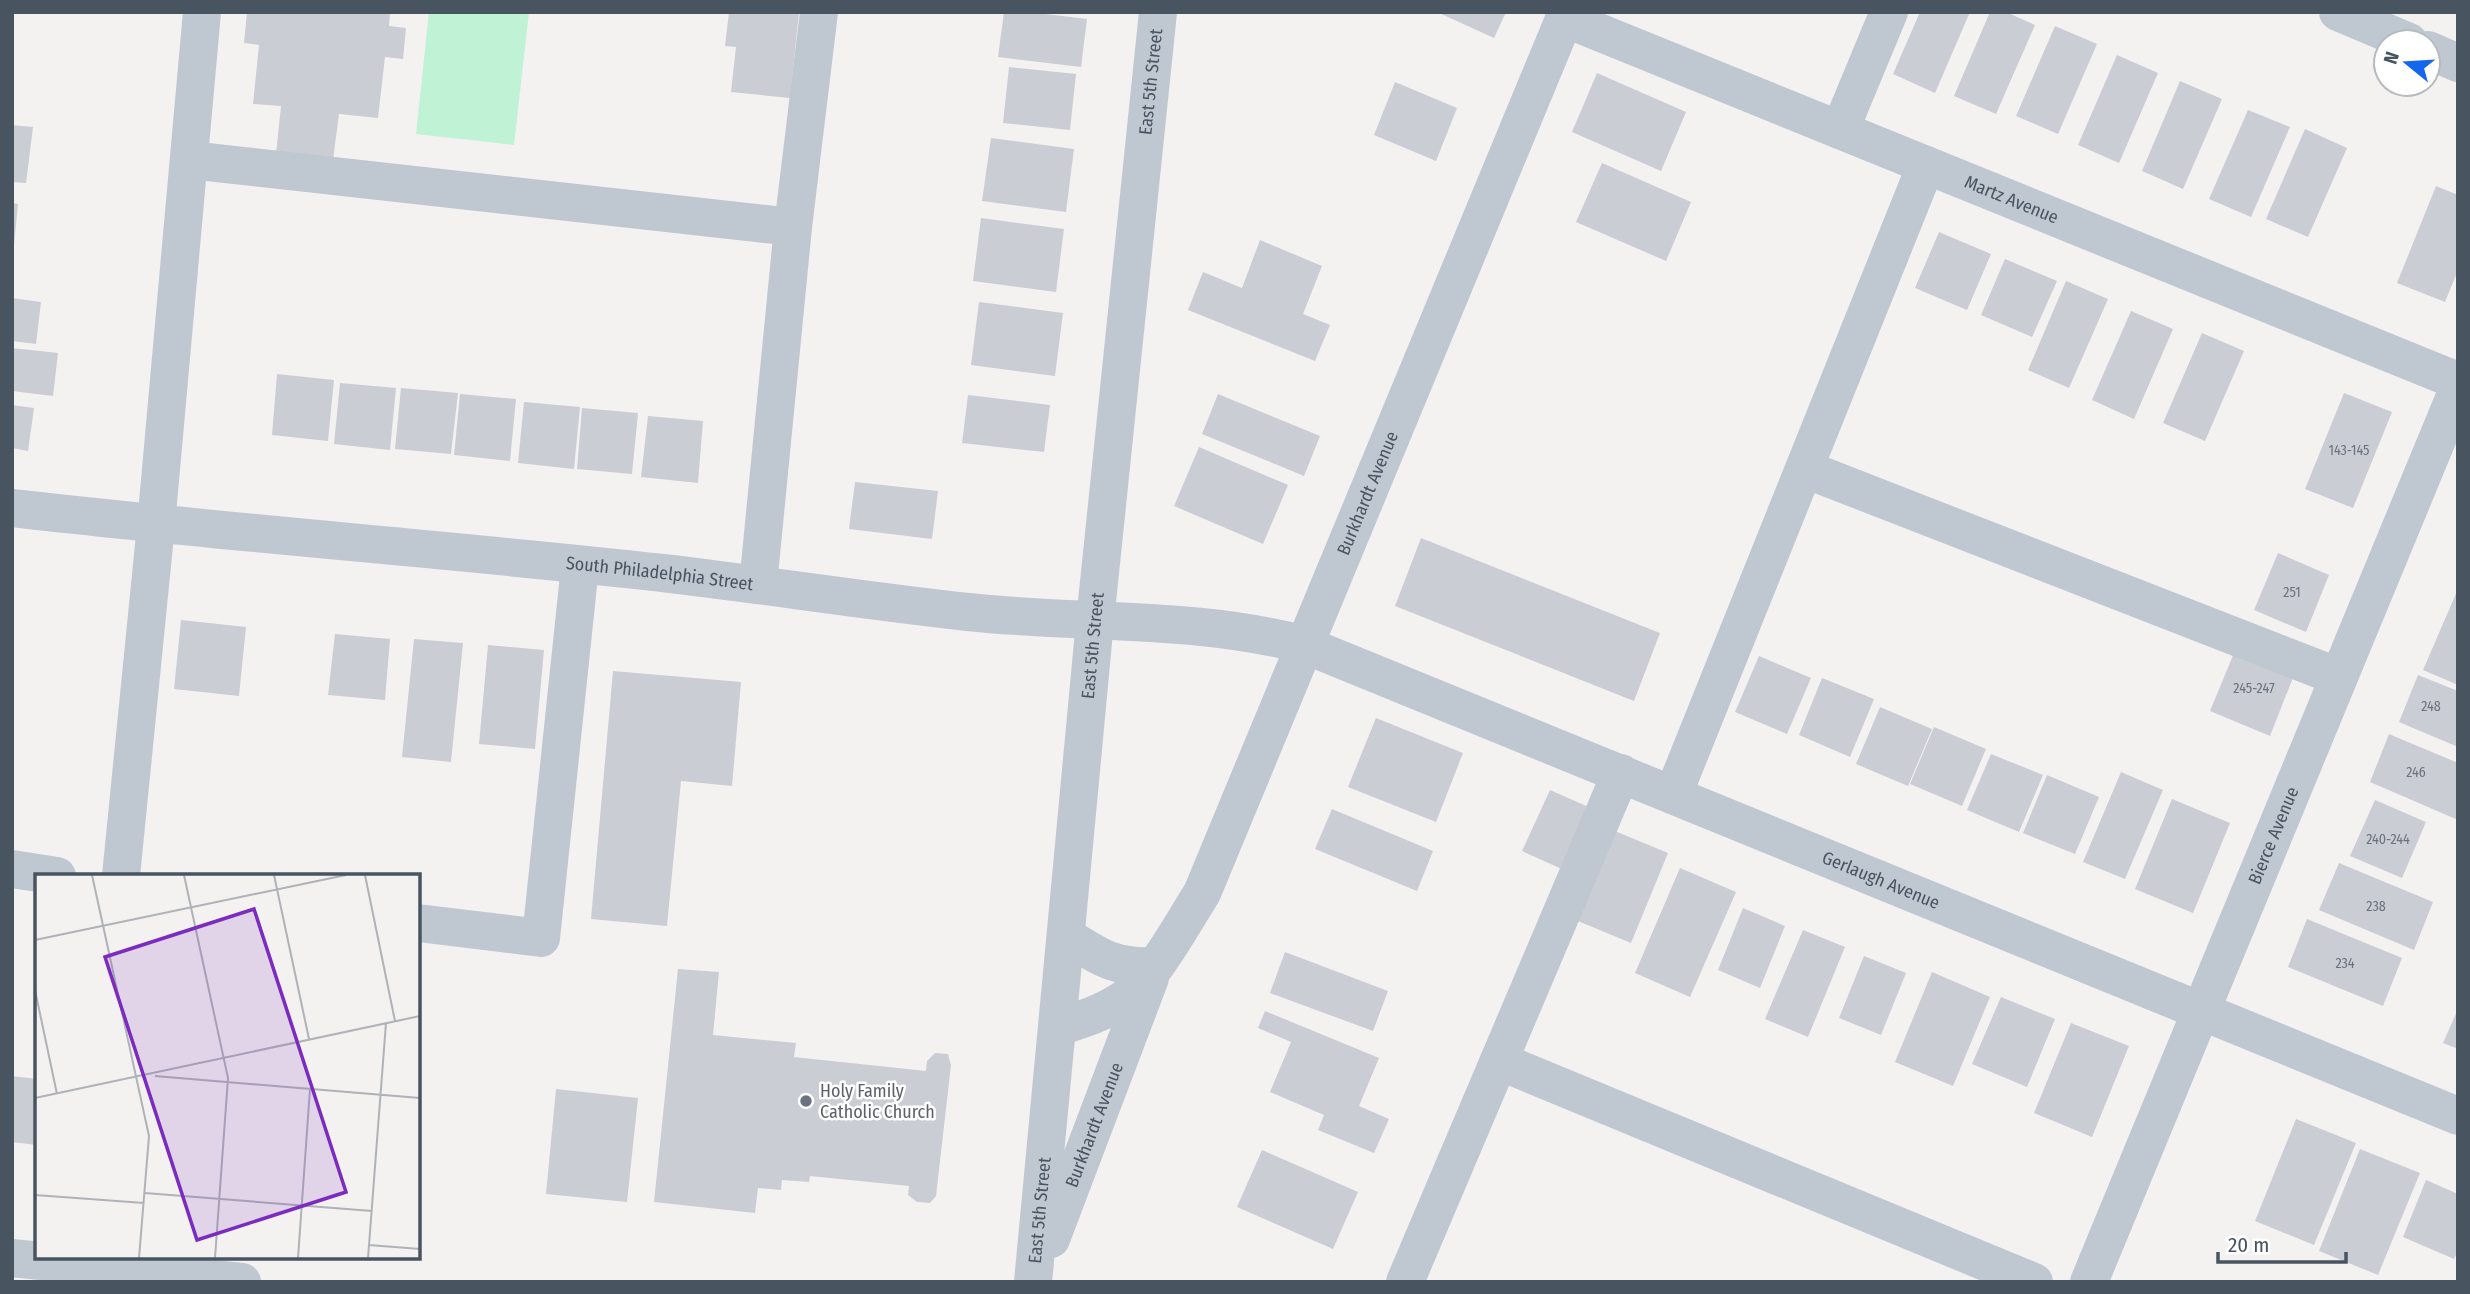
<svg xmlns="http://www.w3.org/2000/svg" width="2470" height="1294" viewBox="0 0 2470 1294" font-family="'Fira Sans Condensed',sans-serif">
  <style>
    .green { fill: #c0f2d5 }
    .building { fill: #cbcdd4 }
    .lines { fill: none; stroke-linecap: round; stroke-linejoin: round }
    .minor { stroke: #bfc8d1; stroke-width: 38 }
    .worship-dot { fill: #6b7280; stroke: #fff; stroke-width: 2.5 }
    .labels { text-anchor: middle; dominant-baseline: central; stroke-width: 5; stroke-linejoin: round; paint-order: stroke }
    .number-label { font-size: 14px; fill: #69727d }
    .street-label { font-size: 18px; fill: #485460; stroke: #fff }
    .worship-label { font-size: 18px; fill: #5b616d; stroke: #fff; text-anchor: start }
    .inset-road { fill: none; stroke: #afb2b7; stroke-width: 2 }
    .view { fill: #7b2cbf; fill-opacity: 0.15; stroke: #7b2cbf; stroke-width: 3.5 }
    .inset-edge { fill: none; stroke: #485460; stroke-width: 3.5 }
  </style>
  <rect width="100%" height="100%" fill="#f4f1f1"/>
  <path class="green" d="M 429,12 L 529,12 L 514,145 L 416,134 Z"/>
  <g class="building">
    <path d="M 247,12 L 390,12 L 389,26 L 406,28 L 403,59 L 385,57 L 378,118 L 339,114 L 333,160 L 276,154 L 281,106 L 253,104 L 259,45 L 244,43 Z"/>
    <path d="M 729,12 L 799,12 L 790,98 L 731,92 L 736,47 L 725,46 Z"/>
    <path d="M 1004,12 L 1029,12 L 1087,19 L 1081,67 L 998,57 Z"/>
    <path d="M 1437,12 L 1506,12 L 1494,38 Z"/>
    <path d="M 1920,12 L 1970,12 L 1935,93 L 1893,74 Z"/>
    <path d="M 1990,12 L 2006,12 L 2035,25 L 1996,114 L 1954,96 Z"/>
    <path d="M 2055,26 L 2097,44 L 2058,134 L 2016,116 Z"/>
    <path d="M 2117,55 L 2158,73 L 2119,163 L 2078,145 Z"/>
    <path d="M 1009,67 L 1076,74 L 1070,130 L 1003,123 Z"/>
    <path d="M 1597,73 L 1686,112 L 1661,171 L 1572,132 Z"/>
    <path d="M 2180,81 L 2222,99 L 2183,189 L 2142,171 Z"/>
    <path d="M 1395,82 L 1457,108 L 1436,161 L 1374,135 Z"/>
    <path d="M 2248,110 L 2290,127 L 2251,217 L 2209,199 Z"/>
    <path d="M 12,125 L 33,127 L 26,183 L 12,182 Z"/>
    <path d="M 2305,129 L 2347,148 L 2308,237 L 2266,219 Z"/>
    <path d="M 991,138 L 1074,149 L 1066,212 L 982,201 Z"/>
    <path d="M 1602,163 L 1691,202 L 1666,261 L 1576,222 Z"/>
    <path d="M 2436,186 L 2458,195 L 2458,270 L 2445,302 L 2397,283 Z"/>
    <path d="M 12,203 L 18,204 L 14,245 L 12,245 Z"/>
    <path d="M 981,218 L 1064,229 L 1056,292 L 973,281 Z"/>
    <path d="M 1939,232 L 1991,254 L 1967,310 L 1915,288 Z"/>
    <path d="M 1260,240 L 1322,266 L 1303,314 L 1330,325 L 1315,361 L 1188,310 L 1203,272 L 1242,288 Z"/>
    <path d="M 2005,259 L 2057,281 L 2032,337 L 1981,315 Z"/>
    <path d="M 2066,281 L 2108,299 L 2069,388 L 2028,370 Z"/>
    <path d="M 12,298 L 41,302 L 36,344 L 12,341 Z"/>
    <path d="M 979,302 L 1063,313 L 1055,376 L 971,365 Z"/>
    <path d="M 2131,311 L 2173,329 L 2134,419 L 2092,400 Z"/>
    <path d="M 2202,333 L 2244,351 L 2205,441 L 2163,423 Z"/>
    <path d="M 12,348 L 58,353 L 53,396 L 12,391 Z"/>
    <path d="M 277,374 L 334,380 L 328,441 L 272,435 Z"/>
    <path d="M 340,383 L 396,388 L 390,450 L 334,444 Z"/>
    <path d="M 401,388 L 458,393 L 451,454 L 395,449 Z"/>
    <path d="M 2344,393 L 2392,412 L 2353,508 L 2305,489 Z"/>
    <path d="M 460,394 L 516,399 L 510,461 L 454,455 Z"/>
    <path d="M 1218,394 L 1320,436 L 1304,476 L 1202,434 Z"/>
    <path d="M 968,395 L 1050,405 L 1044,452 L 962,443 Z"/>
    <path d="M 524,402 L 580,407 L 574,469 L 518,463 Z"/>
    <path d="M 12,405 L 34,408 L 28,451 L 12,448 Z"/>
    <path d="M 582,408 L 638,413 L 632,474 L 577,469 Z"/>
    <path d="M 648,416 L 703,421 L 698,483 L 641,477 Z"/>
    <path d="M 1199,447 L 1288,485 L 1263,544 L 1174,506 Z"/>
    <path d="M 855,482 L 938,491 L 932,539 L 849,529 Z"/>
    <path d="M 1421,538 L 1660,633 L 1634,701 L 1395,606 Z"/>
    <path d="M 2278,553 L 2329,575 L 2306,632 L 2254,610 Z"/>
    <path d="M 2458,589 L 2458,685 L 2423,670 Z"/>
    <path d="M 181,620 L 246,627 L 239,696 L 174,689 Z"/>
    <path d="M 335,634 L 390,639 L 385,700 L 328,695 Z"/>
    <path d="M 414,639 L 463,643 L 451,762 L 402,757 Z"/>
    <path d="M 2239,641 L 2298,665 L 2270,736 L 2210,711 Z"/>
    <path d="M 488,645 L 544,650 L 535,749 L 479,744 Z"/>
    <path d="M 1759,656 L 1811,678 L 1787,734 L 1735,712 Z"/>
    <path d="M 613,671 L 741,682 L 732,786 L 681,781 L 667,926 L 591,919 Z"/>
    <path d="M 2418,675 L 2458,691 L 2458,747 L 2399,722 Z"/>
    <path d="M 1822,678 L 1874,699 L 1850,757 L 1799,735 Z"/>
    <path d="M 1880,707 L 1932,729 L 1908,786 L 1856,764 Z"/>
    <path d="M 1376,718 L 1463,753 L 1436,822 L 1348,787 Z"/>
    <path d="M 1934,727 L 1986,749 L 1962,806 L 1910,784 Z"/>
    <path d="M 2389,734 L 2458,763 L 2458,820 L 2370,782 Z"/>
    <path d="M 1991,754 L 2043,775 L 2019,832 L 1967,810 Z"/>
    <path d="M 2121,772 L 2163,790 L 2125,879 L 2083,862 Z"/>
    <path d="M 2047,775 L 2099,797 L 2075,854 L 2023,833 Z"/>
    <path d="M 1550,790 L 1591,808 L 1564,870 L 1522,851 Z"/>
    <path d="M 2172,799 L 2230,823 L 2193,913 L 2135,889 Z"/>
    <path d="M 2375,800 L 2426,822 L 2402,878 L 2350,856 Z"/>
    <path d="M 1332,809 L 1433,851 L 1417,891 L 1315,849 Z"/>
    <path d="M 1610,829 L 1668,853 L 1631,943 L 1573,919 Z"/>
    <path d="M 2339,863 L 2433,902 L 2414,950 L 2319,910 Z"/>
    <path d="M 1680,868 L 1736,892 L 1690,997 L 1635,973 Z"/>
    <path d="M 1743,908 L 1785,926 L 1760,988 L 1718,970 Z"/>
    <path d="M 2307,919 L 2402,958 L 2383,1006 L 2288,967 Z"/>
    <path d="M 1803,930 L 1845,947 L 1808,1037 L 1765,1019 Z"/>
    <path d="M 1285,952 L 1388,991 L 1373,1031 L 1270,993 Z"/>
    <path d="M 1864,956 L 1906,973 L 1881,1035 L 1839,1018 Z"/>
    <path d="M 678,969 L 719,972 L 713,1035 L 796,1043 L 794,1057 L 926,1071 L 927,1061 L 935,1053 L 948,1054 L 951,1065 L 936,1196 L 930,1203 L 917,1202 L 908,1195 L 909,1186 L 810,1176 L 809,1182 L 782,1180 L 781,1190 L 758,1188 L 755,1213 L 654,1202 Z"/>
    <path d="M 1932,972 L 1990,997 L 1953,1086 L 1895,1062 Z"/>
    <path d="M 2001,997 L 2055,1019 L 2027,1087 L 1972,1064 Z"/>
    <path d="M 2458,1009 L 2458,1049 L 2443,1043 Z"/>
    <path d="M 1265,1011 L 1379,1058 L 1359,1106 L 1389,1119 L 1374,1153 L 1318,1130 L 1324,1115 L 1270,1092 L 1291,1042 L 1258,1028 Z"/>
    <path d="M 2071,1023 L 2129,1046 L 2092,1137 L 2034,1113 Z"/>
    <path d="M 12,1076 L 37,1079 L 37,1145 L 12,1142 Z"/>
    <path d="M 556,1089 L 638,1098 L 627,1202 L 546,1194 Z"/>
    <path d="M 2296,1119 L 2356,1143 L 2314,1245 L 2255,1221 Z"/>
    <path d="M 2360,1149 L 2420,1173 L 2378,1275 L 2319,1251 Z"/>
    <path d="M 1262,1150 L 1358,1192 L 1333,1249 L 1237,1207 Z"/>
    <path d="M 2426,1180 L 2458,1194 L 2458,1251 L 2454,1259 L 2403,1237 Z"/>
  </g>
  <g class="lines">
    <g class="minor">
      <path d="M 2338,12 L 2409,42"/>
      <path id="s1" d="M 1564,18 L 2458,381"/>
      <path d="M 2428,50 L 2458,63"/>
      <path d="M 1840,130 L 1889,12"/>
      <path d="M 189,160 L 793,227"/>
      <path d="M 1805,469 L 2339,677"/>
      <path id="s2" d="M 12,508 C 229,533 446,549 663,573 C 765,585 866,601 968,612 C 1080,624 1196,616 1305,645 L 2458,1116"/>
      <path d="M 758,585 L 793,227 L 819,12"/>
      <path d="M 1673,795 L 1926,165"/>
      <path d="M 12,869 L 57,876"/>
      <path d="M 121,876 L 156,525 L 202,12"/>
      <path d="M 418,923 L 541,938 L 580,566"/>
      <path d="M 1066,936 C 1100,957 1113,968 1155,966"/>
      <path id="s3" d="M 1058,1027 C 1081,1020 1103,1013 1124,999 C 1154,978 1182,924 1202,893 L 1567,12"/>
      <path d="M 1499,1061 L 2034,1282"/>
      <path id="s4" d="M 1051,1239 L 1150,978"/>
      <path d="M 12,1258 L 242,1282"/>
      <path id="s5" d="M 1033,1282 L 1095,621 L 1158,12"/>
      <path d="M 1405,1282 L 1621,773"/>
      <path id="s6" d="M 2089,1282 L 2458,389"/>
    </g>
  </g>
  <circle class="worship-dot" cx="806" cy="1101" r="7"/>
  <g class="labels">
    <g class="number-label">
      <text x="2349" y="450">143-145</text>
      <text x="2292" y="592">251</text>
      <text x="2254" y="688">245-247</text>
      <text x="2431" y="706">248</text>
      <text x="2416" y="772">246</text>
      <text x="2388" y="839">240-244</text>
      <text x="2376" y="906">238</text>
      <text x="2345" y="963">234</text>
    </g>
    <g class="street-label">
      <text stroke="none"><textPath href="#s5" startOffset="1206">East 5th Street</textPath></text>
      <text stroke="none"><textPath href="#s1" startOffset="483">Martz Avenue</textPath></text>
      <text stroke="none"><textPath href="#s3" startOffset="637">Burkhardt Avenue</textPath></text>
      <text stroke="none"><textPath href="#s2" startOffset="651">South Philadelphia Street</textPath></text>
      <text stroke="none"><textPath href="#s5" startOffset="639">East 5th Street</textPath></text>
      <text stroke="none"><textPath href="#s6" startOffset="483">Bierce Avenue</textPath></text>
      <text stroke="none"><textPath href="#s2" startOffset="1923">Gerlaugh Avenue</textPath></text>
      <text stroke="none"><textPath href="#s4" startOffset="122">Burkhardt Avenue</textPath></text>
      <text stroke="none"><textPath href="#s5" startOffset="72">East 5th Street</textPath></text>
    </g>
    <g class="worship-label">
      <text x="820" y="1091">Holy Family<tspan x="820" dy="21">Catholic Church</tspan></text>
    </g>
  </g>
  <g transform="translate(35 874)">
    <rect width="385" height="385" fill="#f4f1f1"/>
    <path class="inset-road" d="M 57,1 L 114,262 L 104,384M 149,1 L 193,204 L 180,384M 239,1 L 274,165M 330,1 L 360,147M 0,66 L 311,1M 0,116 L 22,220M 120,202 L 385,224M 0,224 L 385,142M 110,319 L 337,337M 0,321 L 109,329M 334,371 L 385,375M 263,384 L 275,215M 333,384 L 351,149"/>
    <path class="view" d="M 219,35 L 311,318 L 162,366 L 70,83 Z"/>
    <rect width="385" height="385" class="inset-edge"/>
  </g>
  <rect width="2470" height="1294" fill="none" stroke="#485460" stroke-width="28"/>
  <g transform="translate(2407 63) rotate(288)"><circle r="33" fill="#ffffff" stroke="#b6bbbf" stroke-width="2"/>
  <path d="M0-5L12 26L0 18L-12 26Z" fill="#1267ed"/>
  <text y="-10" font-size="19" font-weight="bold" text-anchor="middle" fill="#485460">N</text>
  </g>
  <path d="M2218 1252v10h128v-10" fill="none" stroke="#485460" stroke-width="3.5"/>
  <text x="2228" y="1252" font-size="21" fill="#485460" stroke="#ffffff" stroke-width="5" paint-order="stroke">20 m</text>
</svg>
